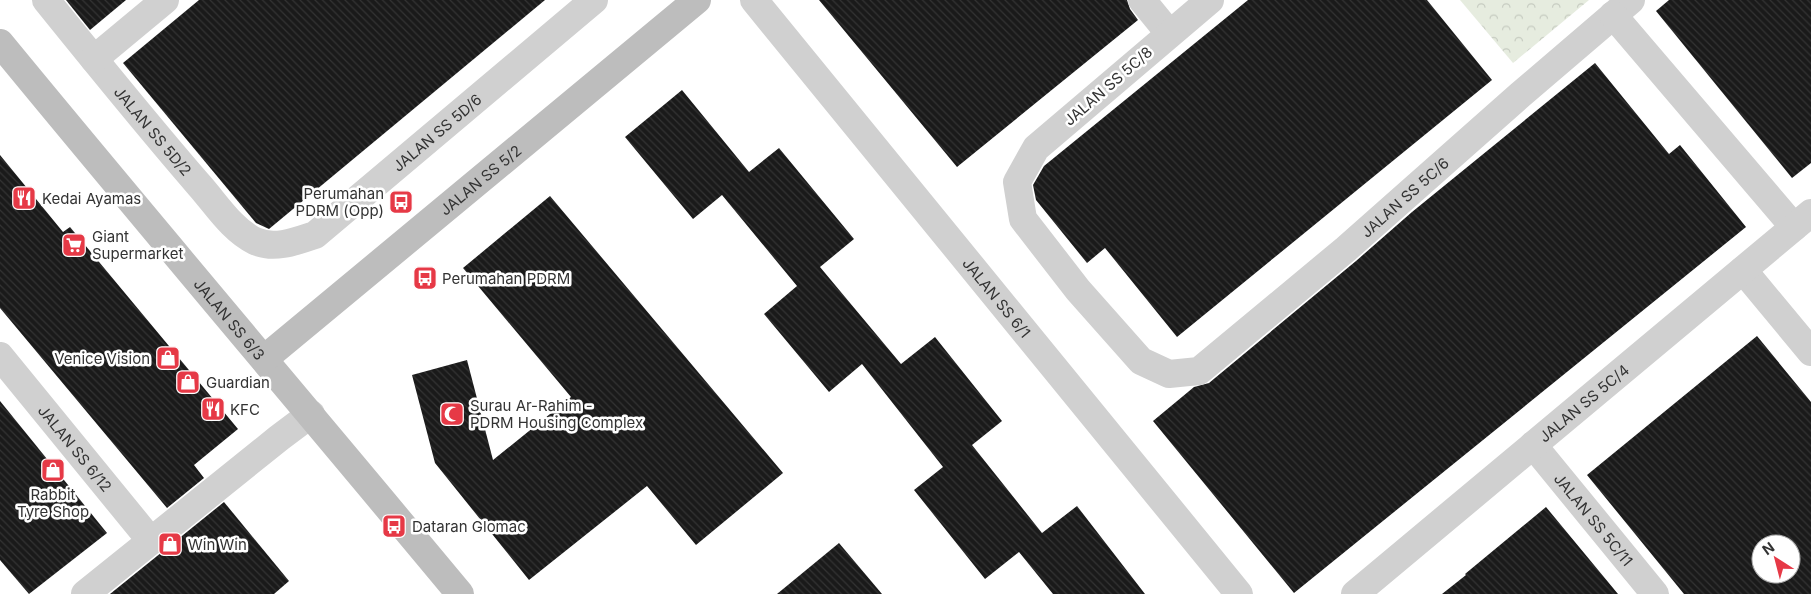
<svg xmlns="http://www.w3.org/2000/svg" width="1811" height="594" viewBox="0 0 1811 594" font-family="Inter,sans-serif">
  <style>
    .park { fill: url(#park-crowns) }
    .building { fill: url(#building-back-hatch); fill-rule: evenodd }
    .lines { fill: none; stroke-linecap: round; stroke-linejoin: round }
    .street { stroke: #d0d0d0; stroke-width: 28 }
    .secondary { stroke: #bdbdbd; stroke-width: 28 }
    .labels { text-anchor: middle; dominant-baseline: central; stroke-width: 5; stroke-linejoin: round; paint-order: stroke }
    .street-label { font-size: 15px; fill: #333; stroke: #fff }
    .poi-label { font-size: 15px; fill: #333; stroke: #fff; text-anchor: start }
  </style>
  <defs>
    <pattern id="park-crowns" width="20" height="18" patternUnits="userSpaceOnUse" patternTransform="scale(1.25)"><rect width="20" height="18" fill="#e6ecdf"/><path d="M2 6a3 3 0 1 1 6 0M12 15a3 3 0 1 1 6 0" fill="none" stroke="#c6cbc0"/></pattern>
    <pattern id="building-back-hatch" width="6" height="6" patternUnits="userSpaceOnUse" patternTransform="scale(1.25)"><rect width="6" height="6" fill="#1a1a1a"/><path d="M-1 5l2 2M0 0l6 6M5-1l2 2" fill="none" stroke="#333"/></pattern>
  </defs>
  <rect width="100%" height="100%" fill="#fff"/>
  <path class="park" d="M 1460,0 L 1589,0 L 1513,63 Z"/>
  <g class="building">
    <path d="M 66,0 L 126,0 L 90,30 Z"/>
    <path d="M 199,0 L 545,0 L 269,229 L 256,223 L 123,63 Z"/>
    <path d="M 819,0 L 1127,0 L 1130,9 L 1138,20 L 957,167 Z"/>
    <path d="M 1248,0 L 1427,0 L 1492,80 L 1177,337 L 1105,248 L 1087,263 L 1036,200 L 1033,185 L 1044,166 Z"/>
    <path d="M 1669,0 L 1811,0 L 1811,163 L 1792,178 L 1656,11 Z"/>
    <path d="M 1595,63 L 1669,154 L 1680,145 L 1746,227 L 1294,593 L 1153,421 L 1194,387 L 1209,383 L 1356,261 L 1412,212 Z"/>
    <path d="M 682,90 L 749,172 L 779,148 L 854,239 L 820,267 L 901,364 L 935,337 L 1002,421 L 972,445 L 1042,533 L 1077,506 L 1145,594 L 1053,594 L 1019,552 L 985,579 L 914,490 L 943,467 L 862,364 L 829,392 L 764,314 L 797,286 L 722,195 L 693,219 L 625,137 Z"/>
    <path d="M 0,155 L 63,232 L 70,227 L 238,429 L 194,465 L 204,478 L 167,508 L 0,308 Z"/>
    <path d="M 550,196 L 783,473 L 696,545 L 647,486 L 529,580 L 435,463 L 412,375 L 467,360 L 493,460 L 571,397 L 463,268 Z"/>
    <path d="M 1757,336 L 1811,402 L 1811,594 L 1684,594 L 1587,475 ZM 1761,544 L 1791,544 L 1791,574 L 1761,574 Z"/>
    <path d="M 0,401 L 107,533 L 29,594 L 0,560 Z"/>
    <path d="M 224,502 L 289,581 L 274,594 L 110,594 Z"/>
    <path d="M 1546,507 L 1618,594 L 1442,594 L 1466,575 L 1465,574 Z"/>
    <path d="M 839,543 L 882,594 L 777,594 Z"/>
  </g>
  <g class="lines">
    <g class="street">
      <path id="s1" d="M 46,0 C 96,62 147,125 199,185 C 216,204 232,230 255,241 C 274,250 297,241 315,235 L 594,0"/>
      <path id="s2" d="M 754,0 L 1239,594"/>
      <path d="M 1142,0 L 1169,33"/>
      <path id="s3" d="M 1210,0 L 1036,148 L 1017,182 L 1023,219 L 1078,290 L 1141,361 L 1169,374 L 1199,371 L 1346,249 L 1520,95 L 1631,0"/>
      <path d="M 1613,15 L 1794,227"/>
      <path d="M 94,59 L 165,0"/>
      <path d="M 1743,270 L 1811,352"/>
      <path id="s4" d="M 0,356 L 151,541"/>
      <path id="s5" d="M 1533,445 L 1655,594"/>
      <path d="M 85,594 L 279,438 L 311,414"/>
      <path id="s6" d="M 1355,594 L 1811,213"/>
    </g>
    <g class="secondary">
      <path id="s7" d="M 0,43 C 152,228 307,410 460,594"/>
      <path id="s8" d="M 264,359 L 697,0"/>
    </g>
  </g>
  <defs>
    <g id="restaurant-square" transform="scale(1.25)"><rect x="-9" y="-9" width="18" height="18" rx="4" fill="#e63946" stroke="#fff"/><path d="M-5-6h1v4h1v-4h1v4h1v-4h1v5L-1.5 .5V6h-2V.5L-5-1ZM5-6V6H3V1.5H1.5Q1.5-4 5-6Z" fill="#fff"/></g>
    <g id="bus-square" transform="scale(1.25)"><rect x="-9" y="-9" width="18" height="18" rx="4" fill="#e63946" stroke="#fff"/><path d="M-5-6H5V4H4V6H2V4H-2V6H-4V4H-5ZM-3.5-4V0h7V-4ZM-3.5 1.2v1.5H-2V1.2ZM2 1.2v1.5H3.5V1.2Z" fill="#fff"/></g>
    <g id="supermarket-square" transform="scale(1.25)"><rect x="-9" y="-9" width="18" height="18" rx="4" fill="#e63946" stroke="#fff"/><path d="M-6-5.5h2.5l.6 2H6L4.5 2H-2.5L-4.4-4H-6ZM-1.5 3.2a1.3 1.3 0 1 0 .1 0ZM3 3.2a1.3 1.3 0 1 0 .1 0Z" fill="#fff"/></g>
    <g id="shop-square" transform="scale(1.25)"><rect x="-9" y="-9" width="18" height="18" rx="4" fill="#e63946" stroke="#fff"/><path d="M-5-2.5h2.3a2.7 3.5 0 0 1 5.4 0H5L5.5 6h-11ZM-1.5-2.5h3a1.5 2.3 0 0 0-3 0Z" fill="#fff"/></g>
    <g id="mosque-square" transform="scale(1.25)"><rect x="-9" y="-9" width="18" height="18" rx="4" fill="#e63946" stroke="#fff"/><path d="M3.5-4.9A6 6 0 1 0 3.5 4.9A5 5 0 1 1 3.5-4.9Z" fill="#fff"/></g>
  </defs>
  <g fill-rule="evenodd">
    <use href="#restaurant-square" x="24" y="198"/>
    <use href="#bus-square" x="401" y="202"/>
    <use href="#supermarket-square" x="74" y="245"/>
    <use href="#bus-square" x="425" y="278"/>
    <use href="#shop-square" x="168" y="358"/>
    <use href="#shop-square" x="188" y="382"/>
    <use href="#restaurant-square" x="213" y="409"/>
    <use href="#mosque-square" x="452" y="414"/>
    <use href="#shop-square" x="53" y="470"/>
    <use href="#bus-square" x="394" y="526"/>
    <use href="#shop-square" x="170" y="544"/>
  </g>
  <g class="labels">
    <g class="street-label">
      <text transform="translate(1108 86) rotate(-41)">JALAN SS 5C/8</text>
      <text stroke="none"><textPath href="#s1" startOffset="169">JALAN SS 5D/2</textPath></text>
      <text stroke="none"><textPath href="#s1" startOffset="541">JALAN SS 5D/6</textPath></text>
      <text stroke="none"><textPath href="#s8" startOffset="281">JALAN SS 5/2</textPath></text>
      <text stroke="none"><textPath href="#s3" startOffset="820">JALAN SS 5C/6</textPath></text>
      <text stroke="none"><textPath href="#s2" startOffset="384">JALAN SS 6/1</textPath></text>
      <text stroke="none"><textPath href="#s7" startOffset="359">JALAN SS 6/3</textPath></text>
      <text stroke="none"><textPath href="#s6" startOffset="298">JALAN SS 5C/4</textPath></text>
      <text stroke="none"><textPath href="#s4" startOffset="119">JALAN SS 6/12</textPath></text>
      <text stroke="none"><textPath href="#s5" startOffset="96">JALAN SS 5C/11</textPath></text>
    </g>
    <g class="poi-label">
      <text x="384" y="193" text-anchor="end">Perumahan<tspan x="384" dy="17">PDRM (Opp)</tspan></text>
      <text x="42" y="198">Kedai Ayamas</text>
      <text x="92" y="236">Giant<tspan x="92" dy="17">Supermarket</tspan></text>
      <text x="442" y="278">Perumahan PDRM</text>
      <text x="150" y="358" text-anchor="end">Venice Vision</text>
      <text x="206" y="382">Guardian</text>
      <text x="470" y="405">Surau Ar-Rahim -<tspan x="470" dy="17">PDRM Housing Complex</tspan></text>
      <text x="230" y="409">KFC</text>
      <text x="53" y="494" text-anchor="middle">Rabbit<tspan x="53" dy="17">Tyre Shop</tspan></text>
      <text x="412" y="526">Dataran Glomac</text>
      <text x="188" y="544">Win Win</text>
    </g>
  </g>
  <g transform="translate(1776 559) rotate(324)"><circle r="24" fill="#ffffff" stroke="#adadad"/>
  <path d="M0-4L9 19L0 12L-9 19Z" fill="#e63946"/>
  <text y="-8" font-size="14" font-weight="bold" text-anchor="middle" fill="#333333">N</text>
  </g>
</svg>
